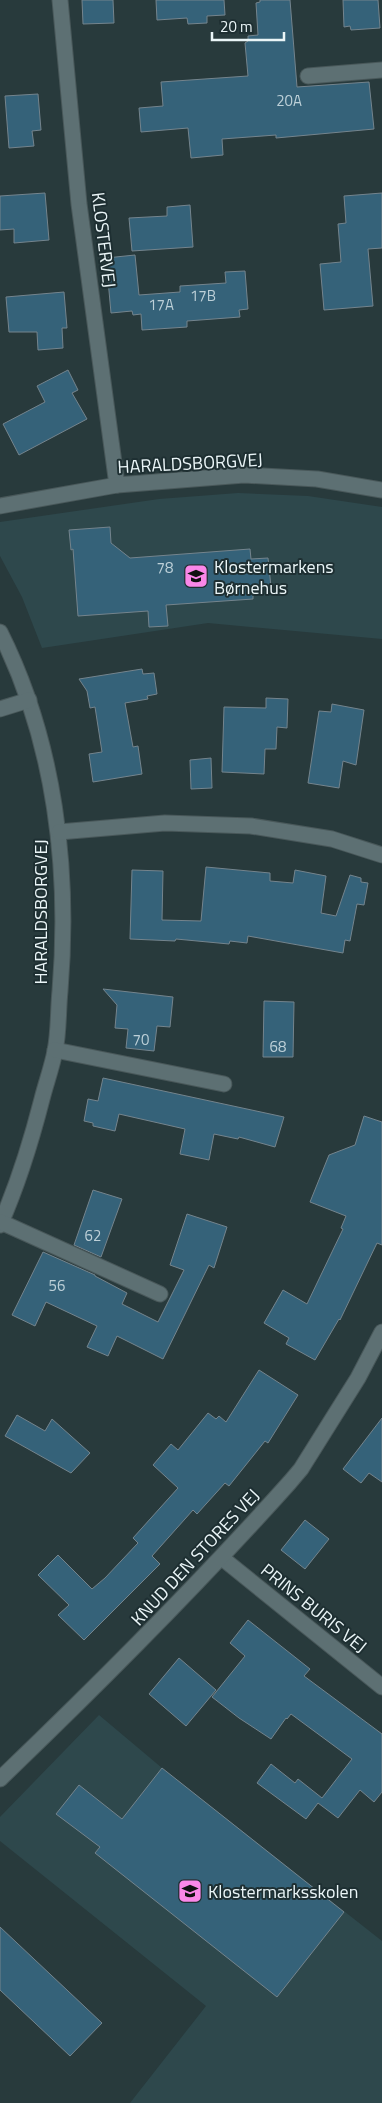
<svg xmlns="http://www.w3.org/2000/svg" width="382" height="2103" viewBox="0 0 382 2103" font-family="'Titillium Web',sans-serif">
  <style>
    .built { fill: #2e484c }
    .building { fill: #356279; stroke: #74848d }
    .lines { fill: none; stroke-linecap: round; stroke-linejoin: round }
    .minor-casing { stroke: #49585a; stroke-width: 17 }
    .minor { stroke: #5d7073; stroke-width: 15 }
    .labels { text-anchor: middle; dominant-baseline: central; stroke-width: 4; stroke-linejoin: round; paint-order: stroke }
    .number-label { font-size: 15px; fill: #bdd0d8 }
    .street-label { font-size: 18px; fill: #eaf5f7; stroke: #1e2f32 }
    .poi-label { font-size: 18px; fill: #eaf5f7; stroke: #1e2f32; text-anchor: start }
  </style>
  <rect width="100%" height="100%" fill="#283a3c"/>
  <g class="built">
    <path d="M 238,493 L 308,496 L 382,507 L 382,639 L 208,623 L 42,648 L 22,597 L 0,556 L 0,522 L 159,499 Z"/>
    <path d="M 99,1715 L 162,1768 L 382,1941 L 382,2103 L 130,2103 L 206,2006 L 0,1841 L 0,1817 Z"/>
  </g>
  <g class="building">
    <path d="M 82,0 L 113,0 L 114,23 L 83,24 Z"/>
    <path d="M 156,0 L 224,0 L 225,15 L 207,16 L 207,23 L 188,24 L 187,18 L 157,20 Z"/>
    <path d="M 260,0 L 290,0 L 297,87 L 369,82 L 374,129 L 276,138 L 276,135 L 222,139 L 223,155 L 191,158 L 188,128 L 141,132 L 139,108 L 163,106 L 161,82 L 248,76 L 245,43 L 248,41 L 248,36 L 258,35 L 256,3 L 260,2 Z"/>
    <path d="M 343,0 L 378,0 L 380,28 L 351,30 L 350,26 L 344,27 Z"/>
    <path d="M 38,94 L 41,130 L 32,131 L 34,146 L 9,148 L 5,96 Z"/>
    <path d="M 45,193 L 49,240 L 14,243 L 14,229 L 0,230 L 0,196 Z"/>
    <path d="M 382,193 L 382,248 L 368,249 L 373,306 L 324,310 L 320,264 L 341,262 L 338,224 L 346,223 L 344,196 Z"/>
    <path d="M 190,205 L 193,247 L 132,251 L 129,218 L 167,216 L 167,207 Z"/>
    <path d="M 135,255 L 139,295 L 180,292 L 180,286 L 226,283 L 225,272 L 245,271 L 248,309 L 239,310 L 240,317 L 187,321 L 187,327 L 142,330 L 141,314 L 133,315 L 132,311 L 111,313 L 106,258 Z"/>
    <path d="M 64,292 L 67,328 L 62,328 L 63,348 L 38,350 L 37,332 L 9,332 L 6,297 Z"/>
    <path d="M 68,370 L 78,390 L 72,393 L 87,419 L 19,455 L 3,424 L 45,402 L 37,386 Z"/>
    <path d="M 110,527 L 111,543 L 130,558 L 250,549 L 251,559 L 268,558 L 271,587 L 253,588 L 253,599 L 166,605 L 168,626 L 149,627 L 148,611 L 78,616 L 73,549 L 71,550 L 69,530 Z"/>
    <path d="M 142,669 L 143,674 L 154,673 L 157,694 L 147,696 L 148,699 L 125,703 L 133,747 L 138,746 L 142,774 L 93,782 L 89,754 L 102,752 L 95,707 L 90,708 L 87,691 L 79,679 Z"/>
    <path d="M 266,698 L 288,699 L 287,728 L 277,727 L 276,749 L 265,749 L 264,774 L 222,772 L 224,707 L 266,708 Z"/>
    <path d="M 332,704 L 364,710 L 356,765 L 343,761 L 339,788 L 308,783 L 319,711 L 331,712 Z"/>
    <path d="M 211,758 L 212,788 L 191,789 L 190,760 Z"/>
    <path d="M 206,867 L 270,873 L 270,881 L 293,883 L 295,870 L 326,876 L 321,913 L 336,916 L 350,875 L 361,878 L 361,882 L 368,883 L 364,905 L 357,904 L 350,941 L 345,940 L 343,953 L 248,936 L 247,943 L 230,941 L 229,944 L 176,939 L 175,941 L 130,939 L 132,870 L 163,871 L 162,920 L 201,921 Z"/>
    <path d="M 103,989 L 173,997 L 170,1027 L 157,1026 L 154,1051 L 126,1048 L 128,1029 L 115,1028 L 117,1005 Z"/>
    <path d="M 264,1001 L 294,1002 L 293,1057 L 263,1057 Z"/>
    <path d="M 103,1078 L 284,1117 L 275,1147 L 239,1137 L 238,1139 L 214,1134 L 209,1160 L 180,1154 L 185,1129 L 119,1114 L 115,1131 L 93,1126 L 93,1123 L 84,1121 L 88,1099 L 98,1101 Z"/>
    <path d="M 364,1116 L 382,1122 L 382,1245 L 377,1243 L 340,1320 L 339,1319 L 315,1360 L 286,1344 L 289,1338 L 264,1323 L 283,1290 L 307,1304 L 343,1229 L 341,1228 L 346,1216 L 310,1202 L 329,1155 L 355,1145 Z"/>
    <path d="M 93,1190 L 122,1199 L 101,1257 L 74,1245 Z"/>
    <path d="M 187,1214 L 227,1227 L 214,1268 L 209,1265 L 163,1359 L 117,1336 L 108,1356 L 87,1347 L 97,1326 L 46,1302 L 35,1326 L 12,1315 L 43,1252 L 95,1275 L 95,1276 L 127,1293 L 122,1304 L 158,1322 L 184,1270 L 170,1265 Z"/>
    <path d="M 259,1370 L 298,1395 L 268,1443 L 265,1441 L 229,1486 L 225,1483 L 197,1514 L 193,1510 L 152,1556 L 160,1564 L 84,1640 L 58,1615 L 69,1605 L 38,1575 L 58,1555 L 92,1589 L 105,1578 L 138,1543 L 133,1538 L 178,1488 L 153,1465 L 171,1444 L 178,1450 L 208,1413 L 216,1419 L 219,1416 L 226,1422 Z"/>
    <path d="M 17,1415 L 45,1431 L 52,1419 L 90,1453 L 71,1473 L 5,1436 Z"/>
    <path d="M 382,1418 L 382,1482 L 369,1473 L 361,1483 L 343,1469 Z"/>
    <path d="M 305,1520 L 329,1539 L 305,1569 L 281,1550 Z"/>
    <path d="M 248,1620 L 310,1669 L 304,1676 L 382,1734 L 382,1792 L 374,1802 L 360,1790 L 338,1818 L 318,1803 L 306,1819 L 257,1783 L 271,1764 L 295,1783 L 298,1779 L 322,1798 L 352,1759 L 291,1714 L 287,1719 L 286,1718 L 271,1739 L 239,1718 L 212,1697 L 245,1656 L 230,1643 Z"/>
    <path d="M 179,1658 L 216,1690 L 186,1726 L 149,1694 Z"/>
    <path d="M 162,1768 L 344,1912 L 277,1997 L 95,1853 L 100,1847 L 56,1814 L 79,1785 L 122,1819 Z"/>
    <path d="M 0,1927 L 102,2023 L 70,2056 L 0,1990 Z"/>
  </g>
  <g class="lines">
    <g class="minor-casing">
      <g id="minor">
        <path d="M 60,0 L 79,204 L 117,485"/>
        <path d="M 308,76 L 382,70"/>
        <path d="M 0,506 L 117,485 L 244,475 L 317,479 L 382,490"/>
        <path d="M 0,632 C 55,742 70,869 60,991 C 58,1010 59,1032 55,1051 C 52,1067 46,1083 42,1099 C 31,1142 18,1184 0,1225"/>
        <path d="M 0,709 L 29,700"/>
        <path d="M 59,832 L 165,823 L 251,826 L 332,839 L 382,855"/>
        <path d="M 55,1050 L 224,1084"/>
        <path d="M 1,1222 L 160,1294"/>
        <path d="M 222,1558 L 382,1687"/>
        <path d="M 0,1779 C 100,1683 198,1585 290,1482 L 301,1469 L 358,1378 L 382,1332"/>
      </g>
    </g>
    <use href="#minor" class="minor"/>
  </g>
  <defs>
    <g id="school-square" transform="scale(1.25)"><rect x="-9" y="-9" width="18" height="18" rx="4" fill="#fa87e8" stroke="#1e2f32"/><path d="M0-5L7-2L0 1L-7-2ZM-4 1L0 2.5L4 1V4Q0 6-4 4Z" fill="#111"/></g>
  </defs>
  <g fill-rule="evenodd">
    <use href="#school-square" x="196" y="576"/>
    <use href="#school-square" x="190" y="1891"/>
  </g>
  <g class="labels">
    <g class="number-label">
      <text x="289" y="100">20A</text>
      <text x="203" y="295">17B</text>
      <text x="161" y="304">17A</text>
      <text x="165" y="567">78</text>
      <text x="141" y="1039">70</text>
      <text x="278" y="1046">68</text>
      <text x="93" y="1235">62</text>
      <text x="57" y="1285">56</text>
    </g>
    <g class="street-label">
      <text transform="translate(104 240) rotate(83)">KLOSTERVEJ</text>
      <text transform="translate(190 463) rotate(-3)">HARALDSBORGVEJ</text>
      <text transform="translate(40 912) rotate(-90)">HARALDSBORGVEJ</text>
      <text transform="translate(195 1557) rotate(-47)">KNUD DEN STORES VEJ</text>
      <text transform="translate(314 1608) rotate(39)">PRINS BURIS VEJ</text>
    </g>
    <g class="poi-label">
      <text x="214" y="566">Klostermarkens<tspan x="214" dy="21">Børnehus</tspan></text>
      <text x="208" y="1891">Klostermarksskolen</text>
    </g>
  </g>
  <path d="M212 32v8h72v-8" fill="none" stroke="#eaf5f7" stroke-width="2.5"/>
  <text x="220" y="32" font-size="15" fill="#eaf5f7" stroke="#1e2f32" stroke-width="4" paint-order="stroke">20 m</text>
</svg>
